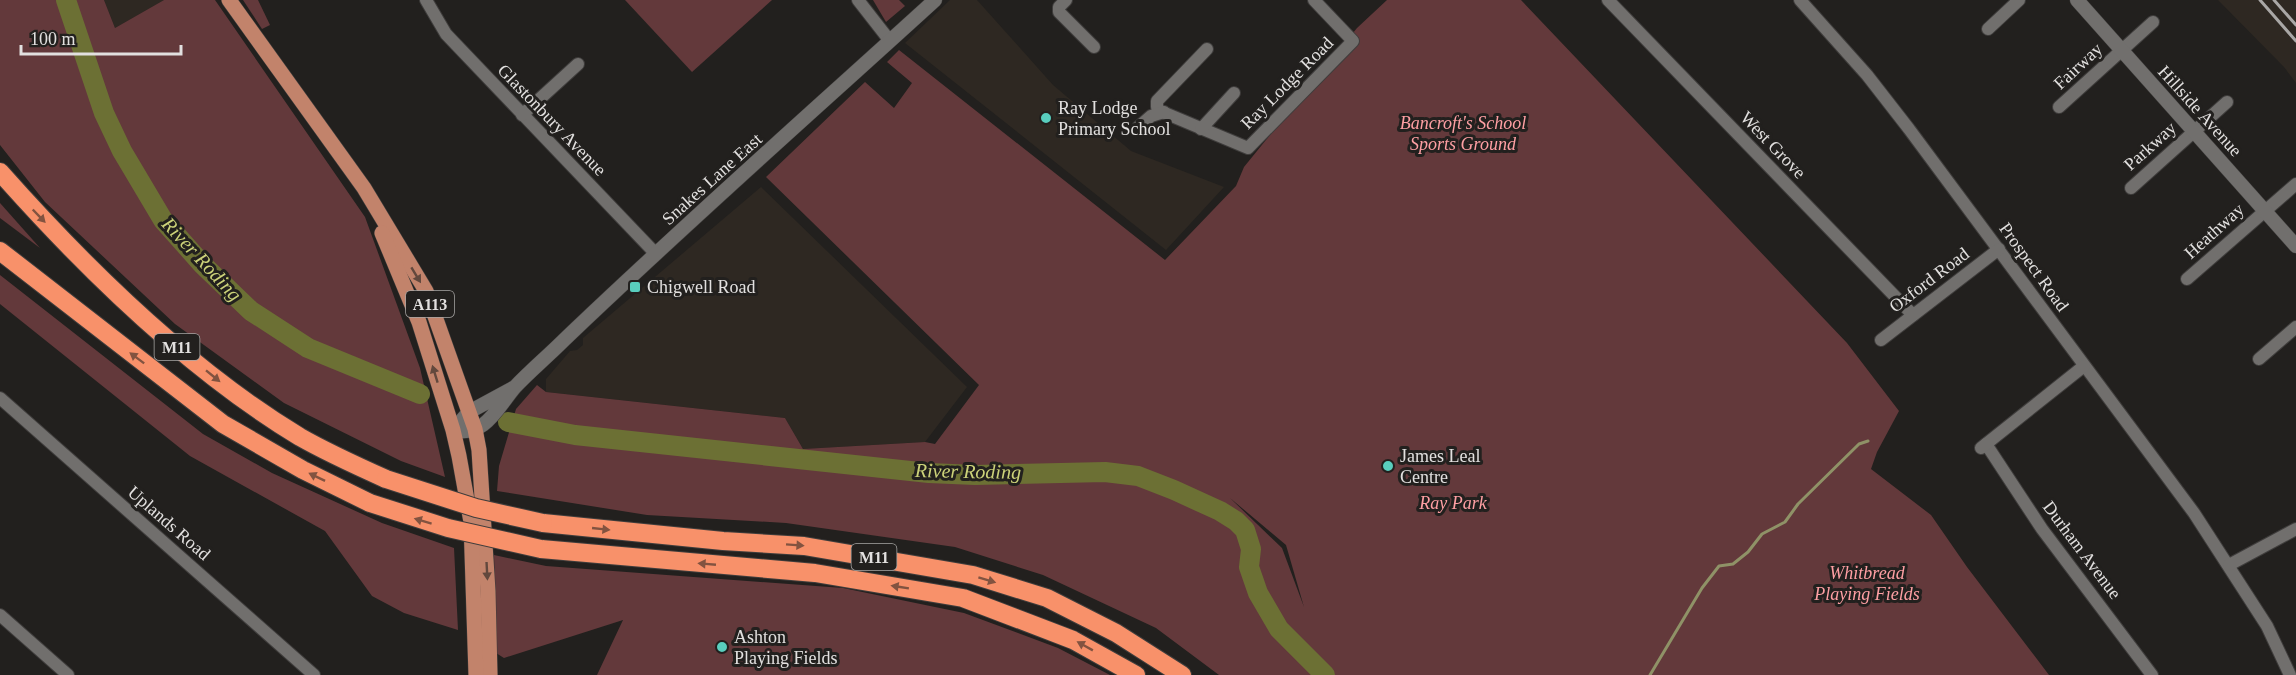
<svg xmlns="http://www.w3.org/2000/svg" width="2296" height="675" viewBox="0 0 2296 675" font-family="Georgia,serif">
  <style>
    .built { fill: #2e2822 }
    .green { fill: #63393b; fill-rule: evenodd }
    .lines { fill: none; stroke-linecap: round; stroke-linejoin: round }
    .stream { stroke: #8f9267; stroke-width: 3 }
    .river { stroke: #6c7034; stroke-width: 20 }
    .minor-casing { stroke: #3f3d3c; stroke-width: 14 }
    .tertiary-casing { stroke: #3f3d3c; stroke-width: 15 }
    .primary-casing { stroke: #3f3d3c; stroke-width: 16 }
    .motorway-casing { stroke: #3f3d3c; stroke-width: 20 }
    .minor { stroke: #716f6d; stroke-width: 12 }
    .tertiary { stroke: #716f6d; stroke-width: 14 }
    .primary { stroke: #c2836b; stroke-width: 15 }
    .motorway { stroke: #f8916a; stroke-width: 18 }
    .rail { stroke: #a9a7a6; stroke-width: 3 }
    .motorway-bridge-casing { stroke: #3f3d3c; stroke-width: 20; stroke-linecap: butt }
    .motorway-bridge { stroke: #f8916a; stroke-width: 18 }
    .oneway { fill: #825340 }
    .oneway2 { fill: #62483d }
    .poi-dot { fill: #59cebe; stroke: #22201e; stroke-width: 2 }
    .labels { text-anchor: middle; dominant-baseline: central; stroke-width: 6; stroke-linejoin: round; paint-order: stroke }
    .shield { fill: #22201e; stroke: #a8a6a5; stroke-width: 1.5 }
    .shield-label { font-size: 16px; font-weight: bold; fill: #e2e0df }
    .street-label { font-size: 18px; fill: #e2e0df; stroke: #22201e }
    .poi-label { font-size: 18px; fill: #e2e0df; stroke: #22201e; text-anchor: start }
    .park-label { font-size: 18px; font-style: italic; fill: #fe9fa3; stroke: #22201e }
    .water-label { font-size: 20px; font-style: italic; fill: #ccd279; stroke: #22201e }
  </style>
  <rect width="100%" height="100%" fill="#22201e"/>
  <g class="built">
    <path d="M 104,0 L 164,0 L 115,28 Z"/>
    <path d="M 950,0 L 977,0 L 1053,85 L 1131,151 L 1224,187 L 1166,250 L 905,43 Z"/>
    <path d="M 2218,0 L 2296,0 L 2296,83 L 2284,67 Z"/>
    <path d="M 761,187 L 967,387 L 925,442 L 803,449 L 785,418 L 546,392 L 546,379 L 570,351 L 577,350 L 583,345 L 583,338 Z"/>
  </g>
  <g class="green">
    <path d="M 0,0 L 104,0 L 115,28 L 164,0 L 215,0 L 365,217 L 420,368 L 445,477 L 401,461 L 284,403 L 175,324 L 45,202 L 0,145 Z"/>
    <path d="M 243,0 L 258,0 L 270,25 L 262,29 Z"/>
    <path d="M 625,0 L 772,0 L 692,72 Z"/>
    <path d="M 873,0 L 899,0 L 905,6 L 886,22 Z"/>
    <path d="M 1387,0 L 1521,0 L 1847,343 L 1899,411 L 1877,452 L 1871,469 L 1931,515 L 1967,567 L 2049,675 L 1219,675 L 1156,628 L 1043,575 L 955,547 L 786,523 L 647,515 L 497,491 L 499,466 L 516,409 L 537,385 L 546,392 L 785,418 L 803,449 L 925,442 L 935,444 L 979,385 L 766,177 L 865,82 L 894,108 L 912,83 L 887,62 L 899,50 L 1165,260 L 1236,186 L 1244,167 L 1357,28 ZM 1230,498 L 1286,545 L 1304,607 L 1282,548 Z"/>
    <path d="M 0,203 L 40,248 L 0,218 Z"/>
    <path d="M 0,275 L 203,434 L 272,473 L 382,523 L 454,548 L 458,630 L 404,613 L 372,596 L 325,531 L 190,456 L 0,304 Z"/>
    <path d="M 494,555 L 546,566 L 843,588 L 964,613 L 1058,648 L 1110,675 L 597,675 L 623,620 L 504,658 L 496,653 Z"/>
  </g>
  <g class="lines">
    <path class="stream" d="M 1650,675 L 1702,588 L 1719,566 L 1733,564 L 1748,552 L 1762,534 L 1785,522 L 1798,504 L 1859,444 L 1868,441"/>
    <g class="river">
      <path d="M 66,0 L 104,113 L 122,151 L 163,220 L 203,265 L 251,311 L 308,348 L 420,394"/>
      <path d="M 508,422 L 575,435 L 929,473 L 975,475 L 1105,472 L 1138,476 L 1174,490 L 1220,511 L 1236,521 L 1245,530 L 1251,549 L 1249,567 L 1258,593 L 1279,629 L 1325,675"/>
    </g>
    <g class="minor-casing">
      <g id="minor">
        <path d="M 426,0 L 446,34 L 656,254"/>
        <path d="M 858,0 L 890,41"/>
        <path d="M 1066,0 L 1059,7 L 1059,12 L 1094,47"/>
        <path d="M 1608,0 L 1913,315"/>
        <path d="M 1800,0 L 1867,75 L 1909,129 L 2194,513 L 2267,626 L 2290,675"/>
        <path d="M 1988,29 L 2019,0"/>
        <path d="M 1207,49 L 1157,101 L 1157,107 L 1160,111 L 1248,148 L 1353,41 L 1314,0"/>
        <path d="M 2059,107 L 2153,22"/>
        <path d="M 522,115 L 578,64"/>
        <path d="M 1201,129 L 1234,93"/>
        <path d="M 1135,130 L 1151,116 L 1164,112"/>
        <path d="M 2131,188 L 2227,102"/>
        <path d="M 2187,279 L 2296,184"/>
        <path d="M 1881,340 L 1999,249"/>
        <path d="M 2259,359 L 2296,327"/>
        <path d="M 0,398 L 314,675"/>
        <path d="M 1986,444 L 2042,529 L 2152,675"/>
        <path d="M 1981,448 L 2084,366"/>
        <path d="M 2229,565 L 2296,529"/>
        <path d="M 0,615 L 68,675"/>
      </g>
    </g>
    <g class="tertiary-casing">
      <g id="tertiary">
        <path d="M 2077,0 L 2296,246"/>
        <path d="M 515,387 L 469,412 L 453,430 C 485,438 497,408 515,387 C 530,371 548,356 564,340 C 685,224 811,113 935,0"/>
      </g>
    </g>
    <g class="primary-casing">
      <g id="primary">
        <path d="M 229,0 L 364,188 L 426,291 L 475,429 L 479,450 L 488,591 L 490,675"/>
        <path d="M 382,233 L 419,322 L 453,430 L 459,456 L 471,522 L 476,675"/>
      </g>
    </g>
    <g class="motorway-casing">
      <g id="motorway">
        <path d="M 0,172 C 86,269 189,370 300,437 C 328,453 357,466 386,479"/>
        <path d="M 0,251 L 223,424 L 303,470 L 370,503"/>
        <path d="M 543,523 L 723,541 L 804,546 L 973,575 L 1047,598 L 1116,633 L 1182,675"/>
        <path d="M 541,549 L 815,573 L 963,598 L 1073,640 L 1136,675"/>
      </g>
    </g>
    <use href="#minor" class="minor"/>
    <use href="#tertiary" class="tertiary"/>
    <use href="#primary" class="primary"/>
    <use href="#motorway" class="motorway"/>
    <g class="rail">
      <path d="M 2260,0 L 2296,41"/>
      <path d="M 2274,0 L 2296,25"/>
    </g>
    <g class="motorway-bridge-casing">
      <g id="motorway-bridge">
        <path d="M 386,479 L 476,508 L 543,523"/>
        <path d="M 370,503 L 448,528 L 541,549"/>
      </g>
    </g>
    <use href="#motorway-bridge" class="motorway-bridge"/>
  </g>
  <defs><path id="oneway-solid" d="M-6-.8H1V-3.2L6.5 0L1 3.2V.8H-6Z" transform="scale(1.5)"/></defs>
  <g class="oneway">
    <use href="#oneway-solid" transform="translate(39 216) rotate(46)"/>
    <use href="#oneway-solid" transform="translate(137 358) rotate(-143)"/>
    <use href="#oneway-solid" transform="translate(213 376) rotate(39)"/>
    <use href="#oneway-solid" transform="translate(317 477) rotate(-154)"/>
    <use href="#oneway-solid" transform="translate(423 521) rotate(-163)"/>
    <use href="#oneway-solid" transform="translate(601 529) rotate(6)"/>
    <use href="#oneway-solid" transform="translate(795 545) rotate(4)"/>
    <use href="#oneway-solid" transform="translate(707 564) rotate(-175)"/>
    <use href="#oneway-solid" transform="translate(987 580) rotate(17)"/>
    <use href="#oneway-solid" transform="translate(900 587) rotate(-171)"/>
    <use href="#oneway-solid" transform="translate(1085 646) rotate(-151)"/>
  </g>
  <g class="oneway2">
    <use href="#oneway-solid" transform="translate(416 275) rotate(59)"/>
    <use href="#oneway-solid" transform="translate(435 374) rotate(-107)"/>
    <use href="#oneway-solid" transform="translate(487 571) rotate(87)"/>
  </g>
  <g class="poi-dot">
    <circle cx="1046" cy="118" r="6"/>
    <rect x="629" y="281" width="12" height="12" rx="3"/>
    <circle cx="1388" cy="466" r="6"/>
    <circle cx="722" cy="647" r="6"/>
  </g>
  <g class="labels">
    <g class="shield">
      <rect x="406" y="291" width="48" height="26" rx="4.5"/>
      <rect x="154.5" y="334" width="45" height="26" rx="4.5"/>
      <rect x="851.5" y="544" width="45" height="26" rx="4.5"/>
    </g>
    <g class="shield-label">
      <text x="430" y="304">A113</text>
      <text x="177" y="347">M11</text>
      <text x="874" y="557">M11</text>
    </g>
    <g class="street-label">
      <text transform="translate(2078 66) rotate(-43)">Fairway</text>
      <text transform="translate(1287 83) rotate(-45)">Ray Lodge Road</text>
      <text transform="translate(2200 111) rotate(48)">Hillside Avenue</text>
      <text transform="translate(552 120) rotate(46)">Glastonbury Avenue</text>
      <text transform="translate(1773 145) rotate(46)">West Grove</text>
      <text transform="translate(2150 146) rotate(-42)">Parkway</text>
      <text transform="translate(712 179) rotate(-42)">Snakes Lane East</text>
      <text transform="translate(2214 231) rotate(-42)">Heathway</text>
      <text transform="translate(2034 267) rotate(54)">Prospect Road</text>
      <text transform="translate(1929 280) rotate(-37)">Oxford Road</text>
      <text transform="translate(169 523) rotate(41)">Uplands Road</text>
      <text transform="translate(2082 550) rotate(53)">Durham Avenue</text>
    </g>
    <g class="poi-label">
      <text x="1058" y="108">Ray Lodge<tspan x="1058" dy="21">Primary School</tspan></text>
      <text x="647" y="287">Chigwell Road</text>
      <text x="1400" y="456">James Leal<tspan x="1400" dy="21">Centre</tspan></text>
      <text x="734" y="637">Ashton<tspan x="734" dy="21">Playing Fields</tspan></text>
    </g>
    <g class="park-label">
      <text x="1463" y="123">Bancroft's School<tspan x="1463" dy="21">Sports Ground</tspan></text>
      <text x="1453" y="503">Ray Park</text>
      <text x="1867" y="573">Whitbread<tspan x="1867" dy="21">Playing Fields</tspan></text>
    </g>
    <g class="water-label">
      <text transform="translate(202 259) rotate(47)">River Roding</text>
      <text transform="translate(968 471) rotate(1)">River Roding</text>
    </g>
  </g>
  <path d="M21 45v9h160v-9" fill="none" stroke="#e2e0df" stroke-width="3"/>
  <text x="30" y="45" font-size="18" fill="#e2e0df" stroke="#22201e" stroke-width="4.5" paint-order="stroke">100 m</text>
</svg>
